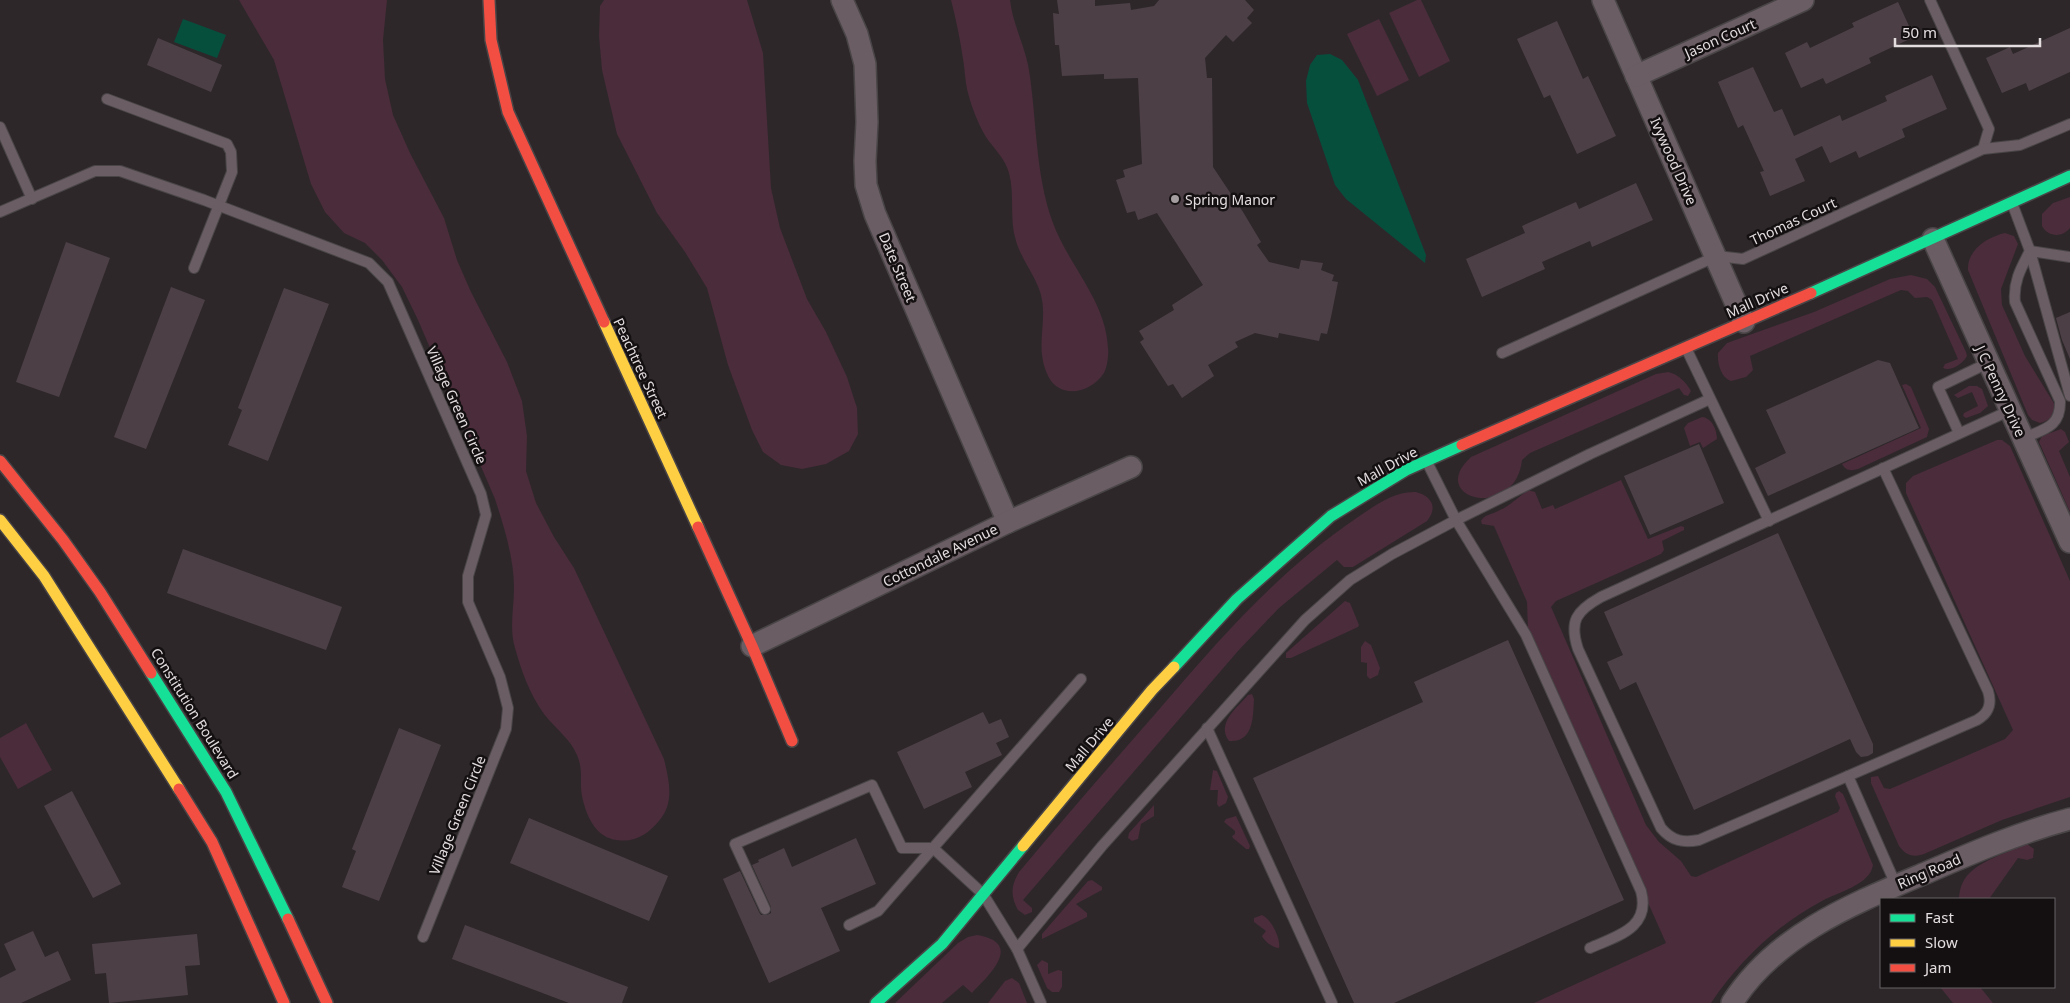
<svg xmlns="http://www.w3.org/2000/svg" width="2070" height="1003" viewBox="0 0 2070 1003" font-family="'Noto Sans',sans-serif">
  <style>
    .green { fill: #4a2c3a }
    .water { fill: #074f3d }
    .building { fill: #4c4046 }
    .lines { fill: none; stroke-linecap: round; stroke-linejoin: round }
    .lane-casing { stroke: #494547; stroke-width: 12 }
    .street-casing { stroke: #494547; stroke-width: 24 }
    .fast-casing { stroke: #494547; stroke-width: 14 }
    .slow-casing { stroke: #494547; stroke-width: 14 }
    .jam-casing { stroke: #494547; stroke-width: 14 }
    .lane { stroke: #6a5d63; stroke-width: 10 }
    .street { stroke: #6a5d63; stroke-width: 21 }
    .fast { stroke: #16e098; stroke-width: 11 }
    .slow { stroke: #ffcf43; stroke-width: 11 }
    .jam { stroke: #f24e42; stroke-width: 11 }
    .poi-dot { fill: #a49da0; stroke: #141011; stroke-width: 2 }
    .labels { text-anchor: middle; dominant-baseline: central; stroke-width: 5; stroke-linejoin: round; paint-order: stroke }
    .street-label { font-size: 14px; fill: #e4dde0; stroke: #141011 }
    .poi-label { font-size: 14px; fill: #e4dde0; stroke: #141011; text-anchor: start }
  </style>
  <rect width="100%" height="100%" fill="#2d272a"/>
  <g class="green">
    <path d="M 239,0 L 387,0 L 383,40 L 385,79 L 393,115 L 410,153 L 444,218 L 457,260 L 471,292 L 507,362 L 522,401 L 527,436 L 526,471 L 536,503 L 554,537 L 574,568 L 664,759 C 669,780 675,803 659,821 C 648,834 635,843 617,840 C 596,838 586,816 582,796 C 579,781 584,772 577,755 C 571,740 554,727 544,714 C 530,695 521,670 515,648 C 509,628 514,608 514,588 C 514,558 504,527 495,499 L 418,320 L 402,287 L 382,260 L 365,243 L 344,233 L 325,212 L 311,184 L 274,60 Z"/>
    <path d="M 604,0 L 747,0 L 763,53 L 771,188 L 780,228 L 807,299 L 826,332 L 847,377 L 857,408 L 858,434 L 849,451 L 826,464 L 802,469 L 781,465 L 763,452 L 752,430 L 728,365 L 707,288 L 685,252 L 657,213 L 617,134 L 602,70 L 599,36 L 600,6 Z"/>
    <path d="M 951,0 L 1010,0 C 1013,25 1025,46 1029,70 C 1037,121 1035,174 1053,223 C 1069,266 1106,301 1108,348 C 1109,355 1107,367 1104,373 C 1091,393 1060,400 1048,376 C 1034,346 1048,324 1041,295 C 1036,276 1022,261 1016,241 C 1009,219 1015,195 1009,173 C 1005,158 994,149 986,137 C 978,124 972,108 968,93 C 965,82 965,70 963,59 C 960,39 956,19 951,0 Z"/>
    <path d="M 1417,0 L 1421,0 L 1450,61 L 1419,77 L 1389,13 Z"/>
    <path d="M 1379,19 L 1409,80 L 1377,96 L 1347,34 Z"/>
    <path d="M 2070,197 L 2070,228 C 2062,238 2048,237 2042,226 L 2042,214 L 2053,203 Z"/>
    <path d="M 2005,233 L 2014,236 L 2018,244 L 2001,289 L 2002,305 L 2025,356 L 2055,405 C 2057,415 2049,421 2040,423 L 2032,420 L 2028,415 L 1968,270 C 1967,250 1987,237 2005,233 Z"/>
    <path d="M 1911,275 L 1927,279 L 1935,287 L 1966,352 L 1967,356 C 1963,364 1950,372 1943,368 L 1945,364 L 1958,359 L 1932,300 L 1927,297 L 1915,298 L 1908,291 L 1901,290 L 1750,356 L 1753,370 L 1746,377 L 1731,381 C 1721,378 1717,363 1718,353 L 1727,343 L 1814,312 L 1890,279 Z"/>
    <path d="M 1668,372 C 1678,374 1686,382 1691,391 L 1688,396 L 1684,395 L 1679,388 L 1530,453 L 1522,460 C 1515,522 1425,499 1471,457 L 1656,374 Z"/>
    <path d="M 1906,384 L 1911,387 L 1929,429 L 1927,437 L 1858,469 C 1851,471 1846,471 1842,464 L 1921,428 L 1902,385 Z"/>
    <path d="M 1969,386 L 1977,386 L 1982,389 L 1988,406 L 1980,413 L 1966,418 L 1963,416 L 1964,413 L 1978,406 L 1972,392 L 1958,398 L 1954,395 Z"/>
    <path d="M 1702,417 C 1712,418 1717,430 1717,439 L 1703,448 L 1700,442 L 1690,446 L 1684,428 L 1688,423 Z"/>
    <path d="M 2061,429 L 2065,432 L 2069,442 L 2059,451 L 2070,477 L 2070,512 L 2039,442 L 2042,436 Z"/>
    <path d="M 1997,440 L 2002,440 L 2010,446 L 2070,581 L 2070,797 L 2002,820 L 1924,854 C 1912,858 1906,855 1899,846 L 1871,783 L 1871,777 L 1878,776 L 1884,788 L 1890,789 L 2005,739 L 2013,730 L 1906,493 L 1906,483 L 1913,476 Z"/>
    <path d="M 1621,480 L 1648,539 L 1681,526 L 1684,527 L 1684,530 L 1662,541 L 1664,550 L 1661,554 L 1556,601 L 1551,607 L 1552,609 L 1646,825 L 1659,842 L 1681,861 L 1691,876 L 1696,877 L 1838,812 L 1840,808 L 1835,796 L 1836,793 L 1839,791 L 1843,794 L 1873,865 C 1870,885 1838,892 1822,901 C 1777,925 1740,960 1711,1003 L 1534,1003 L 1666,943 L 1531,641 L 1528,630 L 1527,602 L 1494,526 L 1482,524 L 1481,521 C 1485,514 1491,515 1498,511 C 1510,506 1518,497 1528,490 L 1535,492 L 1542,509 L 1553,505 L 1555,509 Z"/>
    <path d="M 1416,492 C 1432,496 1438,508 1427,521 L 1353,567 L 1344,567 L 1337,560 L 1279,608 L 1238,651 L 1023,900 L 1032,908 L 1032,912 L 1025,915 L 1018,910 C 1010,896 1011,885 1019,872 C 1066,816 1114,761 1162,706 C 1222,636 1281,569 1358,517 C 1376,505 1394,491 1416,492 Z"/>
    <path d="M 1345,601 L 1350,603 L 1359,625 L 1358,627 L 1291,658 L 1286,658 L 1286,653 Z"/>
    <path d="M 1365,641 L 1371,645 L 1380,668 L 1378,675 L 1370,679 L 1367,676 L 1367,663 L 1361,662 L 1361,647 Z"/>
    <path d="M 1252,694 L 1254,699 C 1253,716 1254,743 1229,741 C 1216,723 1237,708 1248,695 Z"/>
    <path d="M 26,723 L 52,770 L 18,789 L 0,757 L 0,738 Z"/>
    <path d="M 1213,770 L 1217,771 L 1228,797 L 1226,803 L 1219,807 L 1217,804 L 1218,790 L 1210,790 Z"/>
    <path d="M 1154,805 L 1154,816 L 1141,824 L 1138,839 L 1132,841 L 1128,838 L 1129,833 Z"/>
    <path d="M 1236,816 L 1250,846 L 1249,849 L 1246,849 L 1233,838 L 1232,836 L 1235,834 L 1235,831 L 1224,822 L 1226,819 Z"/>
    <path d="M 2027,844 L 2034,849 L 2033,858 L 2027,860 L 2018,858 L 1989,899 L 1959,899 C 1960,872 1980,864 2002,854 C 2010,851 2018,846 2027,844 Z"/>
    <path d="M 1092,880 L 1102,887 L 1102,890 L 1076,904 L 1087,913 L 1087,917 L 1042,939 L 1042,934 L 1088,881 Z"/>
    <path d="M 1262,915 C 1271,919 1281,938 1279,948 C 1273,948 1264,941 1262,936 L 1266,931 L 1254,922 L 1254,918 Z"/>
    <path d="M 977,935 C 1025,943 988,976 972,993 L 963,985 L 942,1003 L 895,1003 L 958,943 L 968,937 Z"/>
    <path d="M 1042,960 L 1048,963 L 1048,974 L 1058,970 L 1062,971 L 1062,987 L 1059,992 L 1052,992 L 1047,988 L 1037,965 Z"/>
    <path d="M 1012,978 L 1019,983 L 1027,1003 L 988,1003 L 1005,981 Z"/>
    <path d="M 1940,987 L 1980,987 L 1993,1003 L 1953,1003 Z"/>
  </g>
  <g class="water">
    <path d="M 183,19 L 226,35 L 217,58 L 174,42 Z"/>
    <path d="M 1330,54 L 1342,60 L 1358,80 L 1426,255 L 1425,263 L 1346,199 L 1335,185 L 1307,103 L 1306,81 L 1310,65 L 1317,55 Z"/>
  </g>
  <g class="building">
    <path d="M 1057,0 L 1095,0 L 1095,6 L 1130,3 L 1131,10 L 1154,6 L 1159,0 L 1245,0 L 1254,10 L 1247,18 L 1252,23 L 1233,42 L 1226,35 L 1205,58 L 1207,78 L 1212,78 L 1213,167 L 1243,212 L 1261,242 L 1257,245 L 1269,262 L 1299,269 L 1301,260 L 1323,263 L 1321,270 L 1334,275 L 1332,281 L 1338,282 L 1331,317 L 1327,334 L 1321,333 L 1319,341 L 1279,333 L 1278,338 L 1255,333 L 1235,342 L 1238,347 L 1208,365 L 1214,376 L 1182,398 L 1173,384 L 1168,386 L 1140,342 L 1144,339 L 1139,331 L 1174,310 L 1172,305 L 1203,285 L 1157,213 L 1138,220 L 1135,211 L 1127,213 L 1116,180 L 1125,177 L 1123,170 L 1142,164 L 1138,78 L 1104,79 L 1104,74 L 1062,76 L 1059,45 L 1055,45 L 1053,13 L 1059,14 Z"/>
    <path d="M 1898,2 L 1914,37 L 1869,58 L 1871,63 L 1826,84 L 1823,78 L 1801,88 L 1785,53 L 1807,42 L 1810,48 L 1854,27 L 1852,23 Z"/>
    <path d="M 1557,21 L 1583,79 L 1588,76 L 1616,136 L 1577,154 L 1550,95 L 1544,98 L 1517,39 Z"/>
    <path d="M 2070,28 L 2070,72 L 2029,91 L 2026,83 L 2002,93 L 1986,58 L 2010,47 L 2013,54 Z"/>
    <path d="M 158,38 L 222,65 L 211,92 L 147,65 Z"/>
    <path d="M 1753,67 L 1774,112 L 1782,109 L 1794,136 L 1840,115 L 1842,121 L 1887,101 L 1885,96 L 1932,75 L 1947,109 L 1902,129 L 1905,137 L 1859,158 L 1856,151 L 1830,163 L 1822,146 L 1795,159 L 1805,181 L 1770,196 L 1760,172 L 1764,171 L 1743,125 L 1738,128 L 1718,82 Z"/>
    <path d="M 1636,183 L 1653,220 L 1592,247 L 1590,241 L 1542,262 L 1545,269 L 1482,297 L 1466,259 L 1525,233 L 1522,226 L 1576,202 L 1579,209 Z"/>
    <path d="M 66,242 L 110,258 L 59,397 L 16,382 Z"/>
    <path d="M 171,287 L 205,300 L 146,449 L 114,437 Z"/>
    <path d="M 284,288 L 329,304 L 268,461 L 228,445 L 242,410 L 238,408 Z"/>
    <path d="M 2070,312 L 2070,359 L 2062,340 L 2056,318 Z"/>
    <path d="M 1878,360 L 1890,363 L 1919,428 L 1768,496 L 1755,468 L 1786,453 L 1766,410 Z"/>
    <path d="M 1699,444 L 1724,503 L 1650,535 L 1624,476 Z"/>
    <path d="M 1778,533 L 1873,744 L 1873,753 L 1868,756 L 1861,757 L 1856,752 L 1850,739 L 1694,810 L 1636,682 L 1620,690 L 1607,662 L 1623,655 L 1604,612 Z"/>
    <path d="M 183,549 L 342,607 L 326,650 L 167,593 Z"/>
    <path d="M 1508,640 L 1624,900 L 1394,1003 L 1354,1003 L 1253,778 L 1423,702 L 1414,682 Z"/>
    <path d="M 983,712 L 989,724 L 1001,719 L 1009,737 L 996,743 L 1002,755 L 965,772 L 972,787 L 924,809 L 897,752 Z"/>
    <path d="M 399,728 L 441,745 L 379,901 L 342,887 L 356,851 L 352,849 Z"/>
    <path d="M 72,791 L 121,884 L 93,898 L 44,806 Z"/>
    <path d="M 529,818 L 668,876 L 649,921 L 510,863 Z"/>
    <path d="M 856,838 L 876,884 L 821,908 L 840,951 L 769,983 L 723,879 L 740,871 L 759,912 L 761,915 L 767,915 L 771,913 L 771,907 L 752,865 L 759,862 L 758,860 L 784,848 L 792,867 Z"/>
    <path d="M 465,925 L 628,987 L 622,1003 L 569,1003 L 452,959 Z"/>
    <path d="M 33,931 L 45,957 L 58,951 L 71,980 L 21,1003 L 0,1003 L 0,978 L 16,970 L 4,944 Z"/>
    <path d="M 197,934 L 200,965 L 185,966 L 188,995 L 109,1003 L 106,973 L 95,974 L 92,944 Z"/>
  </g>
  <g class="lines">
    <g class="lane-casing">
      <g id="lane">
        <path d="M 1930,0 L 1989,129 L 1983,149"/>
        <path d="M 107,99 L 227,144 L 231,152 L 232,172 L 194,268"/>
        <path d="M 0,127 L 32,199"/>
        <path d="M 2012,203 L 2030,251 C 2021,268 2013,282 2015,302 L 2060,401 C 2061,427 2044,429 2024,438"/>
        <path d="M 0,212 L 95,171 L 120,171 L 204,200 L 369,263 L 388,282 L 481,494 L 486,515 L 468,576 L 468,602 L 500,677 L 508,708 L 506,729 L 423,937"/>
        <path d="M 2070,257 L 2030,251 L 2070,396"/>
        <path d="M 1686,348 L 1769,521"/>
        <path d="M 1502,353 L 1717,256 L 1743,259 L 1983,149 L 2020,145 L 2070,124"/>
        <path d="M 1959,433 L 1938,387 L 1988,363"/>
        <path d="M 1427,462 L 1456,520 L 1590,454 L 1710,399"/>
        <path d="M 1081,679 L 933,848 L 983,894 L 1017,949 L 1102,846 L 1305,620 L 1350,580 L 1392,554 L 1456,520 L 1526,635 L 1641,891 C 1651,928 1617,936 1590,948"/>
        <path d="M 1207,728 L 1332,1003"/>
        <path d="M 1848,776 L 1977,720 C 1989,713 1992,704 1988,691 L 1883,468"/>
        <path d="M 1896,885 L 1848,776 L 1699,840 C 1683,843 1672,841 1661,828 L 1578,649 C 1569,621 1576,611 1601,597 L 2011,410"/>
        <path d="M 765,909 L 735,844 L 872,785 L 902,848 L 933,848"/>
        <path d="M 849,925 L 878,911 L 933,848"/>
        <path d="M 1017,949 L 1041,1003"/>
      </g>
    </g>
    <g class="street-casing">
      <g id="street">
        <path d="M 842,0 L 857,34 L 865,64 L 867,122 L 865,161 L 866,185 L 875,214 L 1008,522"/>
        <path d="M 1603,0 L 1744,322"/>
        <path d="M 1636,76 L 1803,0"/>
        <path d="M 1933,239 L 2070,542"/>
        <path d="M 752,646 L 1008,522 L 1131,467"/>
        <path d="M 1732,1003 C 1777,933 1855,903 1928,872 C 1974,852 2021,832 2070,819"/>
      </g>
    </g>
    <g class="fast-casing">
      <g id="fast">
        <path d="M 1811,293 L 2070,176"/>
        <path d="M 1174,667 L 1237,599 L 1331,516 L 1406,470 L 1462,445"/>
        <path d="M 151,673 L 226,792 L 288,919"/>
        <path d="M 876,1003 L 942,944 L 1023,846"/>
      </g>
    </g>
    <g class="slow-casing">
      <g id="slow">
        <path d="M 604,322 L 698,527"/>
        <path d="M 0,520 L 44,576 L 179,789"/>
        <path d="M 1023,846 L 1152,690 L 1174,667"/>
      </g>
    </g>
    <g class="jam-casing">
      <g id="jam">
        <path d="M 489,0 L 491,40 L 508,112 L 604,322"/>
        <path d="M 1462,445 L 1811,293"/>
        <path d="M 0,461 L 63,540 L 100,592 L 151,673"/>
        <path d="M 698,527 L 752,646 L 792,741"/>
        <path d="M 179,789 L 212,842 L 284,1003"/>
        <path d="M 288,919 L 327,1003"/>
      </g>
    </g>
    <use href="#lane" class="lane"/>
    <use href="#street" class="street"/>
    <use href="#fast" class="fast"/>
    <use href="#slow" class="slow"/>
    <use href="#jam" class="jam"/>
  </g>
  <circle class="poi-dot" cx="1175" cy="199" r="5"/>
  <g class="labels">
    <g class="street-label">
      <text transform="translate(1720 38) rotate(-24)">Jason Court</text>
      <text transform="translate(1674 161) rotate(66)">Ivywood Drive</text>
      <text transform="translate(1793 221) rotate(-25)">Thomas Court</text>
      <text transform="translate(898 267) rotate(67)">Date Street</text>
      <text transform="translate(1757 300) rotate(-24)">Mall Drive</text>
      <text transform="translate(641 368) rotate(65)">Peachtree Street</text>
      <text transform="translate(2001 391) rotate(65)">J C Penny Drive</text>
      <text transform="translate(457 405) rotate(66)">Village Green Circle</text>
      <text transform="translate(1387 466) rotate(-29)">Mall Drive</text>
      <text transform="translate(940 555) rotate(-26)">Cottondale Avenue</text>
      <text transform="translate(195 713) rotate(58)">Constitution Boulevard</text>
      <text transform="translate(1089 744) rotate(-50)">Mall Drive</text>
      <text transform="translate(457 815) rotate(-68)">Village Green Circle</text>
      <text transform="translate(1929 871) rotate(-23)">Ring Road</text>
    </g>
    <g class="poi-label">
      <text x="1185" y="199">Spring Manor</text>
    </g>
  </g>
  <rect x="1880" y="898" width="175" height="90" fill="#141011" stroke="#676264"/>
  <rect x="1890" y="914" width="25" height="8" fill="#16e098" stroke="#676264"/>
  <text x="1925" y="923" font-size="15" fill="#e4dde0">Fast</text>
  <rect x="1890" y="939" width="25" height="8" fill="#ffcf43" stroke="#676264"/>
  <text x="1925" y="948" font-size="15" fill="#e4dde0">Slow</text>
  <rect x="1890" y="964" width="25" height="8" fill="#f24e42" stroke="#676264"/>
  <text x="1925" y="973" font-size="15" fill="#e4dde0">Jam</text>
  <path d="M1895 38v8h145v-8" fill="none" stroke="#e4dde0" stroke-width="2.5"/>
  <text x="1902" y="38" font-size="15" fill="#e4dde0" stroke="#141011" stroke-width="4" paint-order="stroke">50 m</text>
</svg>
